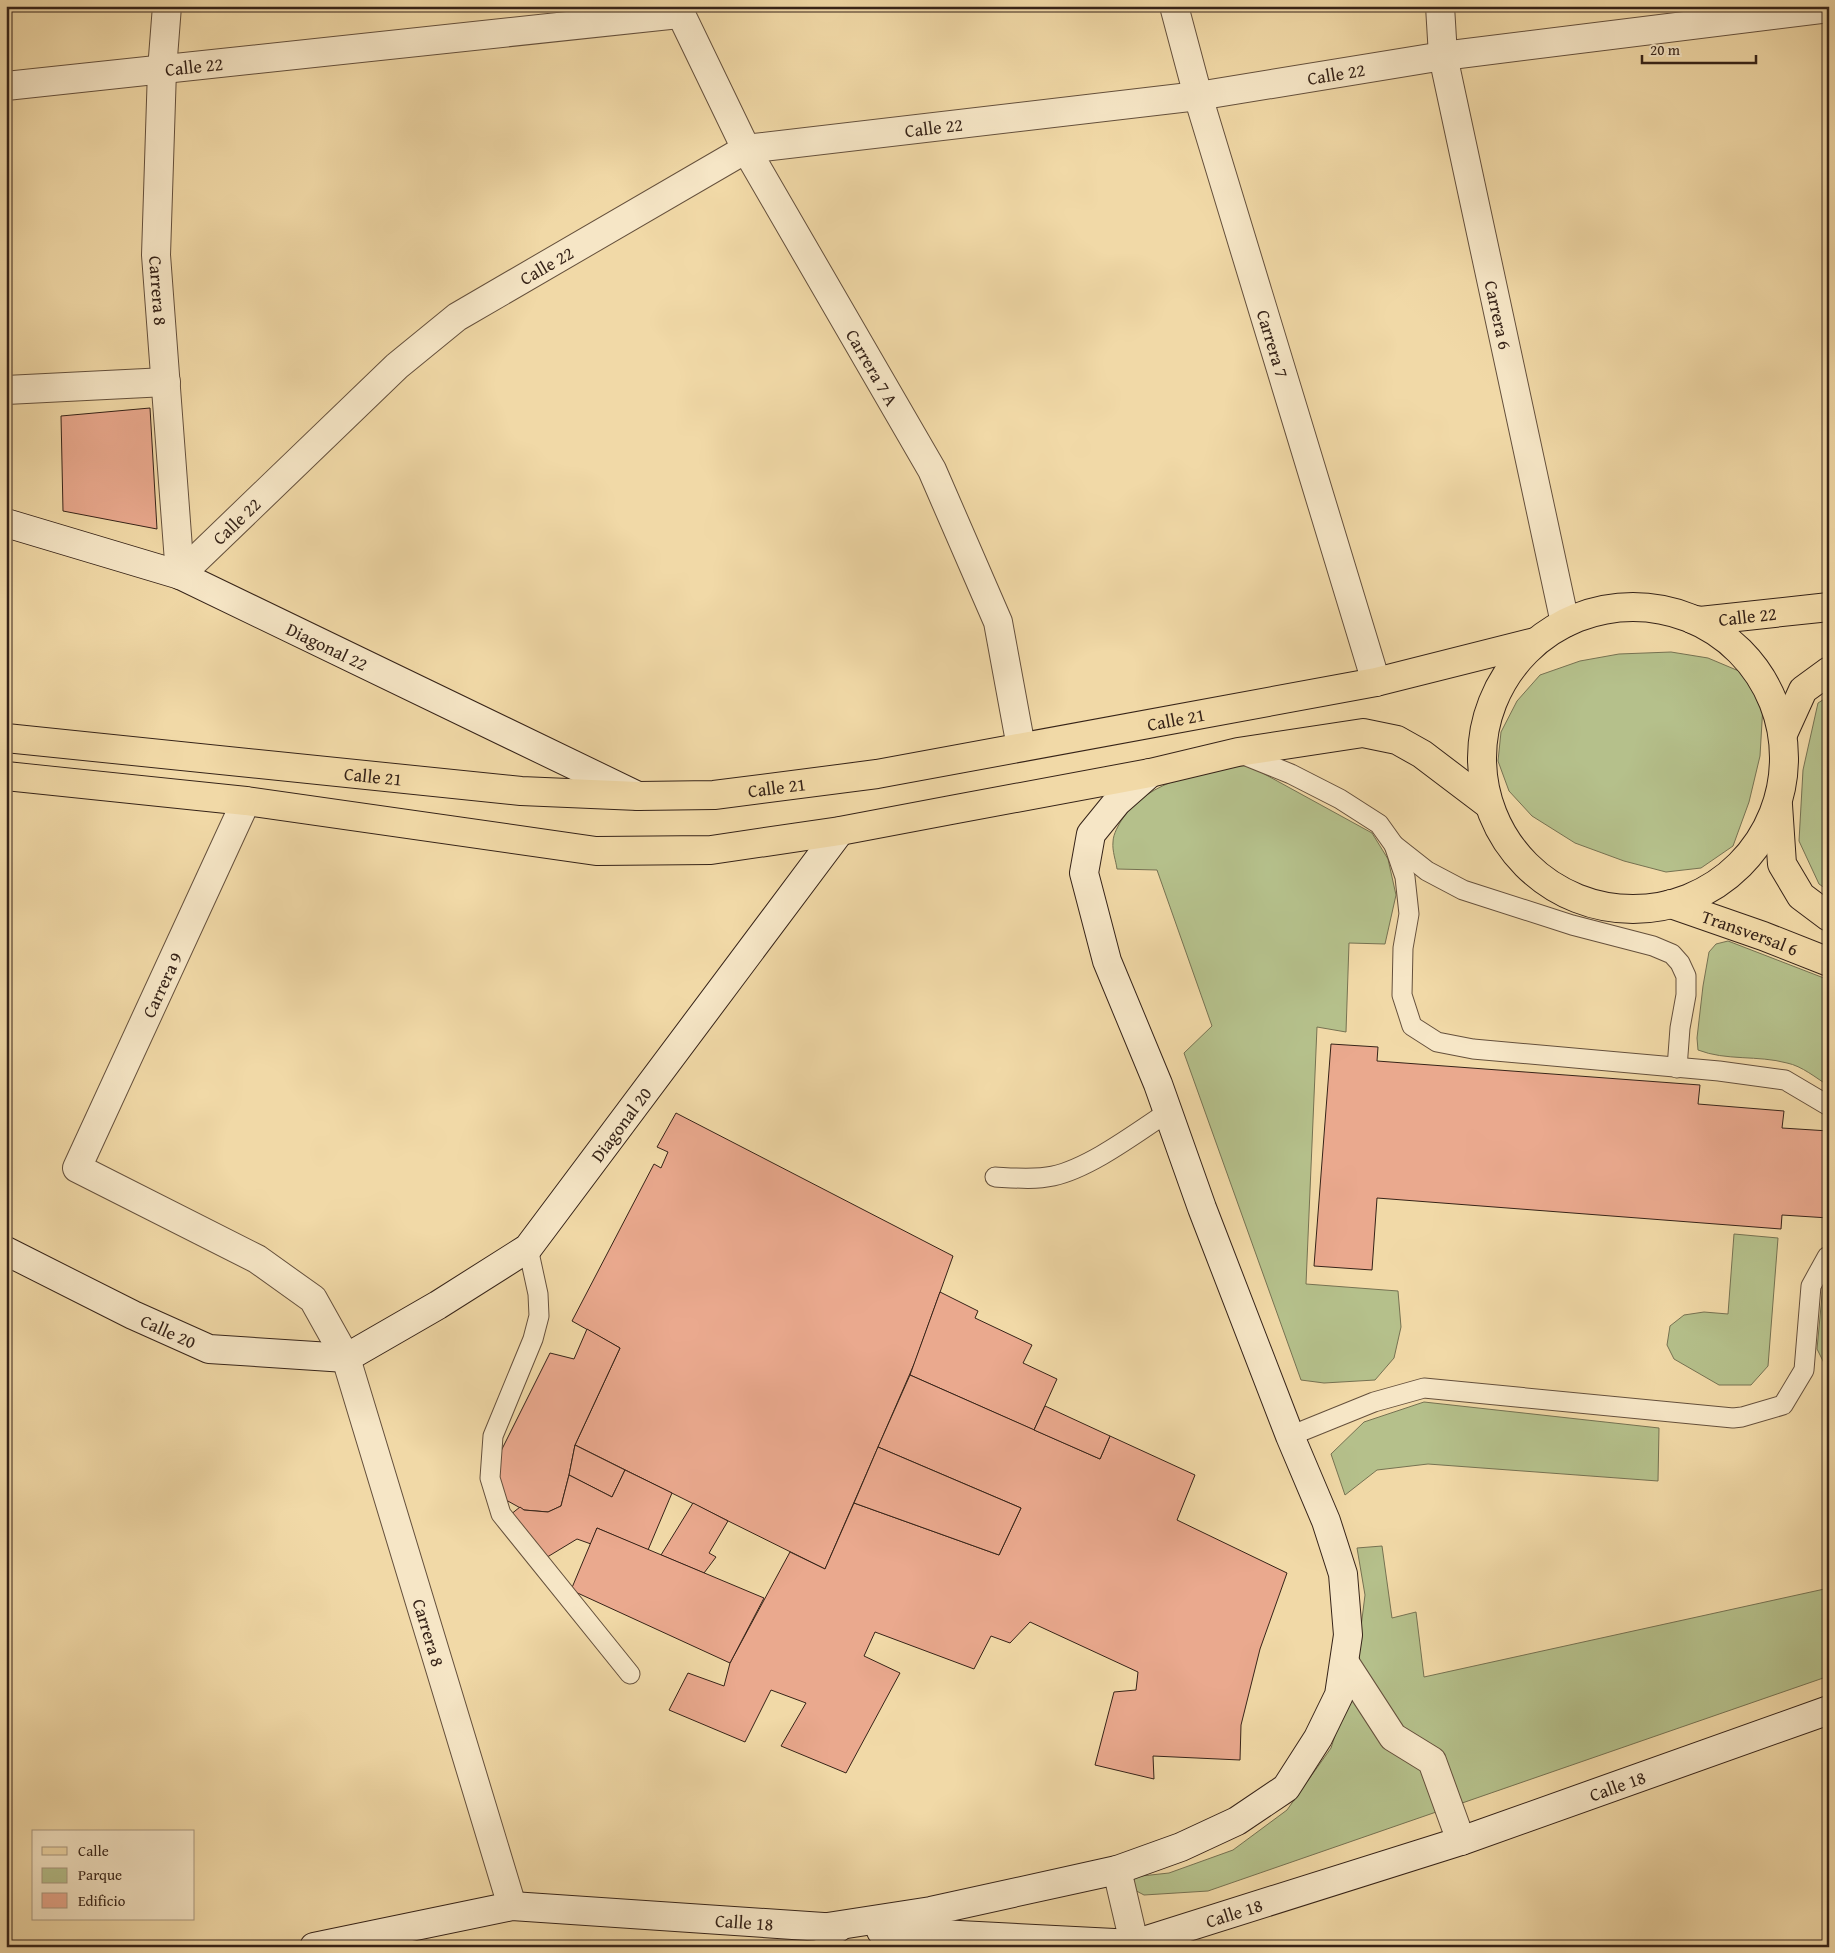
<svg xmlns="http://www.w3.org/2000/svg" width="1835" height="1953" viewBox="0 0 1835 1953" font-family="'Gentium Book Plus',serif">
  <style>
    .green { fill: #b5c08b; stroke: #767252 }
    .building { fill: #eaa98e; stroke: #362318 }
    .lines { fill: none; stroke-linecap: round; stroke-linejoin: round }
    .lane-casing { stroke: #65503c; stroke-width: 21 }
    .street-casing { stroke: #65503c; stroke-width: 30 }
    .secondary-casing { stroke: #362318; stroke-width: 30 }
    .primary-casing { stroke: #362318; stroke-width: 30 }
    .lane { stroke: #f6e6c6; stroke-width: 19 }
    .street { stroke: #f6e6c6; stroke-width: 28 }
    .secondary { stroke: #f6e6c6; stroke-width: 28 }
    .primary { stroke: #f1d9a7; stroke-width: 28 }
    .labels { text-anchor: middle; dominant-baseline: central; stroke-width: 4; stroke-linejoin: round; paint-order: stroke }
    .street-label { font-size: 18px; fill: #362318; stroke: #f6e6c6 }
  </style>
  <rect width="100%" height="100%" fill="#f1d9a7"/>
  <filter id="stains"><feTurbulence type="fractalNoise" baseFrequency=".004" numOctaves="4"/><feColorMatrix values="0 0 0 0 .2 0 0 0 0 .09 0 0 0 0 .02 0 0 0 .5 -.17"/></filter>
  <radialGradient id="worn" r=".72"><stop offset=".6" stop-color="#630" stop-opacity="0"/><stop offset="1" stop-color="#630" stop-opacity=".3"/></radialGradient>
  <g class="green">
    <path d="M 1671,652 L 1708,658 L 1746,674 L 1763,705 L 1760,756 L 1749,802 L 1733,846 L 1701,868 L 1666,872 L 1624,861 L 1575,843 L 1532,816 L 1509,791 L 1498,761 L 1501,732 L 1517,701 L 1540,675 L 1580,661 L 1619,654 Z"/>
    <path d="M 1829,696 L 1829,891 L 1819,884 L 1799,841 L 1803,770 L 1818,703 Z"/>
    <path d="M 1248,765 L 1372,833 L 1388,859 L 1396,895 L 1385,944 L 1349,943 L 1346,1032 L 1317,1027 L 1306,1284 L 1398,1291 L 1401,1327 L 1394,1358 L 1375,1380 L 1324,1383 L 1301,1380 L 1184,1053 L 1212,1026 L 1157,870 L 1117,869 C 1116,861 1112,851 1113,842 C 1113,834 1119,824 1123,818 C 1149,780 1205,770 1248,765 Z"/>
    <path d="M 1728,941 L 1829,980 L 1829,1086 C 1816,1078 1802,1066 1787,1063 C 1758,1055 1726,1061 1698,1050 L 1697,1038 L 1703,986 L 1709,952 L 1716,944 Z"/>
    <path d="M 1734,1234 L 1778,1238 L 1768,1366 L 1751,1385 L 1719,1385 L 1674,1359 L 1667,1345 L 1670,1326 L 1684,1315 L 1704,1312 L 1728,1314 Z"/>
    <path d="M 1829,1278 L 1829,1373 L 1817,1349 L 1823,1285 Z"/>
    <path d="M 1424,1402 L 1659,1428 L 1658,1481 L 1428,1464 L 1377,1470 L 1345,1495 L 1331,1454 L 1364,1422 Z"/>
    <path d="M 1382,1546 L 1392,1618 L 1416,1612 L 1424,1677 L 1829,1588 L 1829,1676 L 1208,1891 L 1144,1895 L 1114,1879 L 1169,1873 L 1233,1850 L 1287,1810 L 1331,1748 L 1345,1705 L 1358,1651 L 1365,1595 L 1357,1548 Z"/>
  </g>
  <g class="building">
    <path d="M 150,408 L 157,529 L 63,511 L 61,416 Z"/>
    <path d="M 1331,1044 L 1378,1047 L 1377,1061 L 1700,1085 L 1698,1104 L 1784,1111 L 1782,1128 L 1829,1131 L 1829,1218 L 1782,1215 L 1781,1229 L 1377,1198 L 1372,1270 L 1314,1266 Z"/>
    <path d="M 676,1113 L 953,1256 L 915,1362 L 825,1569 L 575,1445 L 620,1348 L 572,1321 L 654,1164 L 661,1168 L 668,1152 L 657,1147 Z"/>
    <path d="M 940,1292 L 978,1311 L 975,1318 L 1032,1345 L 1023,1363 L 1057,1379 L 1034,1430 L 910,1375 Z"/>
    <path d="M 587,1329 L 620,1348 L 575,1445 L 569,1475 L 561,1506 L 548,1512 L 524,1510 L 506,1500 L 495,1463 L 550,1353 L 574,1359 Z"/>
    <path d="M 910,1375 L 1100,1459 L 1110,1436 L 1195,1475 L 1177,1520 L 1287,1573 L 1260,1649 L 1241,1725 L 1240,1760 L 1153,1756 L 1154,1779 L 1095,1765 L 1114,1692 L 1136,1690 L 1138,1672 L 1030,1622 L 1010,1643 L 991,1636 L 974,1669 L 875,1632 L 864,1656 L 900,1673 L 846,1773 L 781,1746 L 806,1703 L 771,1690 L 745,1742 L 669,1710 L 688,1673 L 724,1686 L 730,1663 L 790,1552 L 825,1569 L 854,1503 L 999,1555 L 1021,1508 L 878,1447 Z"/>
    <path d="M 1045,1406 L 1110,1436 L 1100,1459 L 1034,1430 Z"/>
    <path d="M 575,1445 L 625,1470 L 612,1497 L 569,1475 Z"/>
    <path d="M 878,1447 L 1021,1508 L 999,1555 L 854,1503 Z"/>
    <path d="M 625,1470 L 672,1493 L 648,1550 L 597,1528 L 591,1544 L 577,1539 L 539,1562 L 505,1519 L 520,1507 L 524,1510 L 548,1512 L 561,1506 L 569,1475 L 612,1497 Z"/>
    <path d="M 693,1503 L 728,1521 L 709,1553 L 716,1557 L 704,1573 L 661,1555 Z"/>
    <path d="M 597,1528 L 764,1598 L 730,1663 L 571,1590 Z"/>
  </g>
  <g class="lines">
    <g class="lane-casing">
      <g id="lane">
        <path d="M 1239,753 L 1291,774 L 1340,799 L 1379,824 L 1394,845 L 1405,877 L 1409,914 L 1403,948 L 1402,995 L 1412,1026 L 1437,1042 L 1473,1049 L 1719,1071 L 1785,1080 L 1829,1106"/>
        <path d="M 1394,845 L 1427,871 L 1463,890 L 1572,925 L 1653,946 L 1672,954 L 1680,963 L 1686,976 L 1686,995 L 1680,1028 L 1677,1068"/>
        <path d="M 995,1177 C 1014,1178 1035,1180 1053,1176 C 1090,1168 1136,1133 1168,1112"/>
        <path d="M 528,1248 L 538,1294 L 539,1316 L 533,1339 L 493,1436 L 490,1478 L 501,1514 L 630,1674"/>
        <path d="M 1290,1436 L 1374,1402 L 1424,1388 L 1733,1418 L 1742,1417 L 1783,1405 L 1804,1370 L 1811,1286 L 1827,1257 L 1829,1257"/>
      </g>
    </g>
    <g class="street-casing">
      <g id="street">
        <path id="s1" d="M 167,6 L 162,70 L 156,255 L 180,575"/>
        <path id="s2" d="M 677,6 L 746,149 L 932,470 L 998,622 L 1021,747"/>
        <path id="s3" d="M 1174,6 L 1198,96 L 1376,682"/>
        <path id="s4" d="M 1440,6 L 1443,56 L 1565,623"/>
        <path id="s5" d="M 6,86 L 679,14"/>
        <path d="M 6,390 L 166,382"/>
        <path id="s6" d="M 180,575 L 397,366 L 457,317 L 746,149 L 1198,96 L 1443,56 L 1829,8"/>
        <path id="s7" d="M 246,801 L 77,1168 L 257,1259 L 313,1299 L 346,1358 L 512,1906"/>
        <path d="M 1345,1663 L 1393,1737 L 1432,1761 L 1461,1841"/>
        <path d="M 1117,1870 L 1135,1947"/>
      </g>
    </g>
    <g class="secondary-casing">
      <g id="secondary">
        <path id="s8" d="M 6,523 L 180,575 L 638,796"/>
        <path id="s9" d="M 6,1251 L 133,1315 L 209,1349 L 346,1358 L 438,1305 L 528,1248 L 840,831"/>
        <path d="M 821,1928 L 931,1911 L 1117,1870 L 1181,1847 L 1237,1821 L 1286,1788 L 1318,1738 L 1339,1695 L 1348,1635 L 1343,1574 L 1326,1521 L 1290,1436 L 1202,1208 L 1158,1084 L 1107,961 L 1084,873 L 1091,834 L 1117,802 L 1150,773"/>
        <path id="s10" d="M 881,1931 L 1134,1944 L 1461,1841 L 1829,1710"/>
        <path id="s11" d="M 314,1947 L 512,1906 L 838,1928"/>
      </g>
    </g>
    <g class="primary-casing">
      <g id="primary">
        <circle cx="1633" cy="758" r="151"/>
        <path id="s12" d="M 1692,619 L 1700,621 L 1829,607"/>
        <path d="M 1783,734 L 1803,690 L 1829,671"/>
        <path id="s13" d="M 6,738 L 521,791 L 638,796 L 714,795 L 877,774 L 1376,682 L 1535,642"/>
        <path d="M 6,776 L 246,801 L 596,851 L 711,850 L 840,831 L 951,810 L 1150,773 L 1238,752 L 1363,733 L 1397,740 L 1422,754 L 1488,804"/>
        <path d="M 1778,805 L 1782,864 L 1801,896 L 1829,917"/>
        <path id="s14" d="M 1671,904 L 1763,936 L 1829,962"/>
      </g>
    </g>
    <use href="#lane" class="lane"/>
    <use href="#street" class="street"/>
    <use href="#secondary" class="secondary"/>
    <use href="#primary" class="primary"/>
  </g>
  <g class="labels">
    <g class="street-label">
      <text stroke="none"><textPath href="#s5" startOffset="189">Calle 22</textPath></text>
      <text stroke="none"><textPath href="#s6" startOffset="1308">Calle 22</textPath></text>
      <text stroke="none"><textPath href="#s6" startOffset="902">Calle 22</textPath></text>
      <text stroke="none"><textPath href="#s6" startOffset="482">Calle 22</textPath></text>
      <text stroke="none"><textPath href="#s1" startOffset="285">Carrera 8</textPath></text>
      <text stroke="none"><textPath href="#s4" startOffset="315">Carrera 6</textPath></text>
      <text stroke="none"><textPath href="#s3" startOffset="352">Carrera 7</textPath></text>
      <text stroke="none"><textPath href="#s2" startOffset="411">Carrera 7 A</textPath></text>
      <text stroke="none"><textPath href="#s6" startOffset="78">Calle 22</textPath></text>
      <text stroke="none"><textPath href="#s12" startOffset="56">Calle 22</textPath></text>
      <text stroke="none"><textPath href="#s8" startOffset="345">Diagonal 22</textPath></text>
      <text stroke="none"><textPath href="#s13" startOffset="1179">Calle 21</textPath></text>
      <text stroke="none"><textPath href="#s13" startOffset="369">Calle 21</textPath></text>
      <text stroke="none"><textPath href="#s13" startOffset="774">Calle 21</textPath></text>
      <text stroke="none"><textPath href="#s14" startOffset="84">Transversal 6</textPath></text>
      <text transform="translate(162 985) rotate(-65)">Carrera 9</text>
      <text stroke="none"><textPath href="#s9" startOffset="730">Diagonal 20</textPath></text>
      <text stroke="none"><textPath href="#s9" startOffset="181">Calle 20</textPath></text>
      <text stroke="none"><textPath href="#s7" startOffset="1029">Carrera 8</textPath></text>
      <text stroke="none"><textPath href="#s10" startOffset="762">Calle 18</textPath></text>
      <text stroke="none"><textPath href="#s10" startOffset="358">Calle 18</textPath></text>
      <text stroke="none"><textPath href="#s11" startOffset="435">Calle 18</textPath></text>
    </g>
  </g>
  <rect width="1835" height="1953" fill="none" stroke="#f1d9a7" stroke-width="25"/>
  <rect x="8" y="8" width="1820" height="1938" fill="none" stroke="#362318" stroke-width="2.5"/>
  <rect x="12" y="12" width="1810" height="1928" fill="none" stroke="#362318"/>
  <rect x="32" y="1830" width="162" height="90" fill="#f6e6c6" stroke="#a99880"/>
  <rect x="42" y="1847" width="25" height="8" fill="#f1d9a7" stroke="#a99880"/>
  <text x="78" y="1856" font-size="15" fill="#362318">Calle</text>
  <rect x="42" y="1868" width="25" height="15" fill="#b5c08b" stroke="#a99880"/>
  <text x="78" y="1880" font-size="15" fill="#362318">Parque</text>
  <rect x="42" y="1893" width="25" height="15" fill="#eaa98e" stroke="#a99880"/>
  <text x="78" y="1906" font-size="15" fill="#362318">Edificio</text>
  <path d="M1642 55v8h114v-8" fill="none" stroke="#362318" stroke-width="2.5"/>
  <text x="1650" y="55" font-size="15" fill="#362318" stroke="#f6e6c6" stroke-width="4" paint-order="stroke">20 m</text>
  <rect width="100%" height="100%" filter="url(#stains)"/>
  <rect width="100%" height="100%" fill="url(#worn)"/>
</svg>
